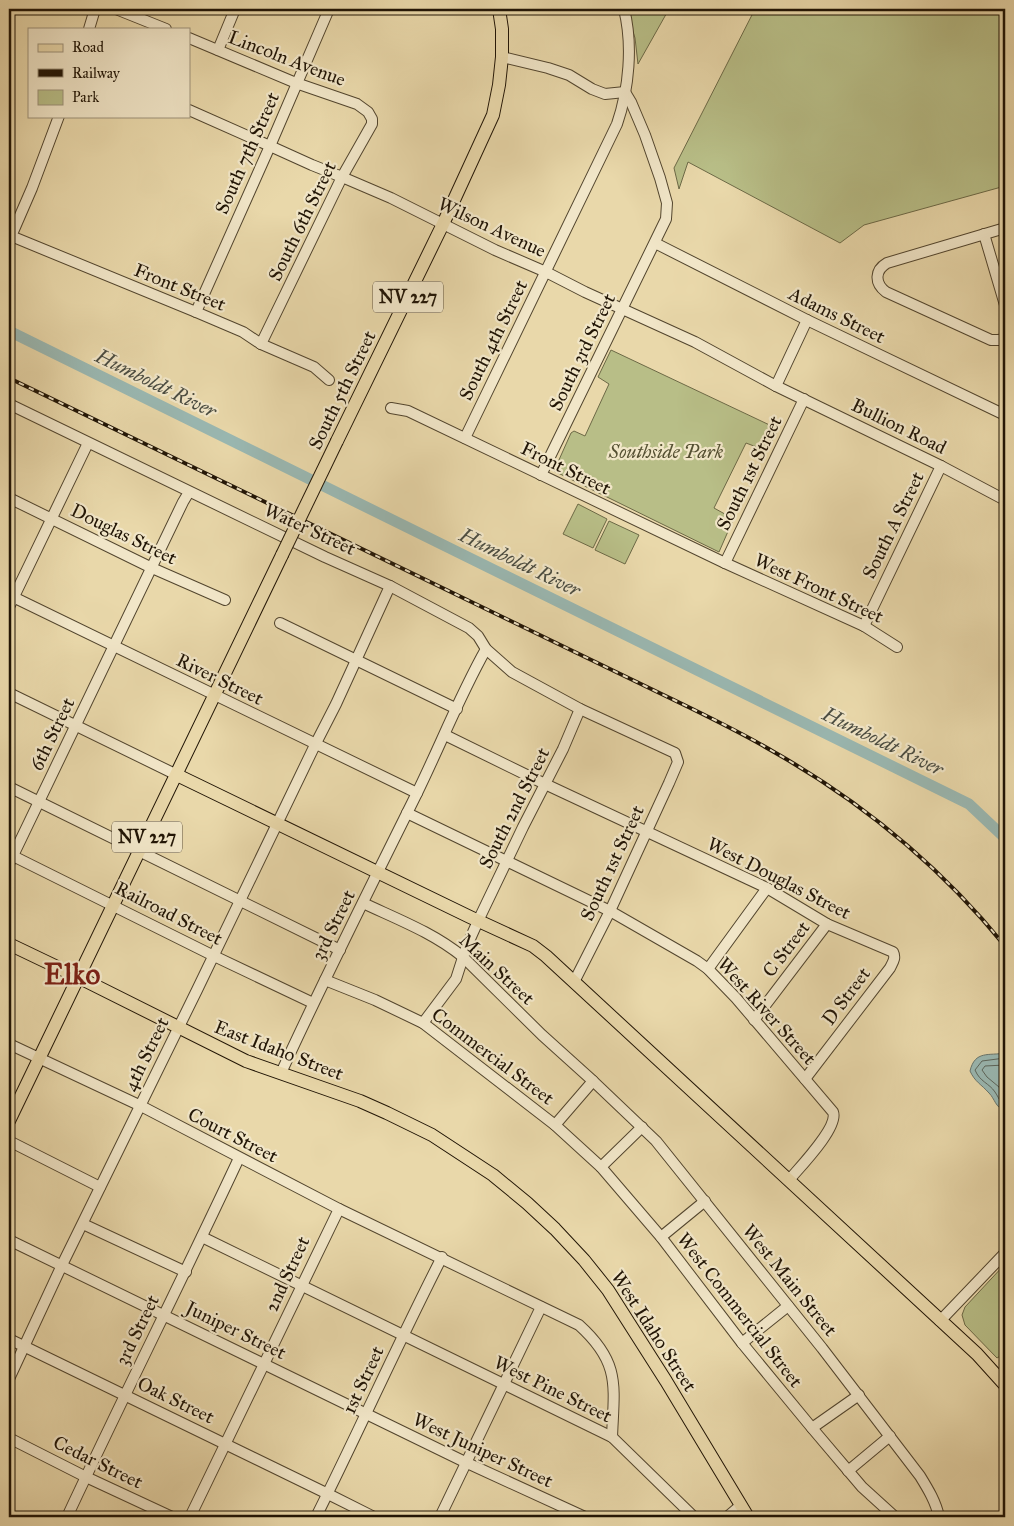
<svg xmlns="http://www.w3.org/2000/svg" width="1014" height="1526" viewBox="0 0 1014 1526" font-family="'IM FELL Great Primer',serif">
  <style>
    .green { fill: #b8be87; stroke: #6c6946 }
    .water { fill: #9ab8b2; stroke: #69766d }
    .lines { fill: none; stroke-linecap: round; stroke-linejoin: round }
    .shore { stroke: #5d665c; stroke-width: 1 }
    .river { stroke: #9ab8b2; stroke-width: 11 }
    .minor-casing { stroke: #52452e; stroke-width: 12 }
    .major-casing { stroke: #201405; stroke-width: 14 }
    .minor { stroke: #f1e6c8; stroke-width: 10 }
    .major { stroke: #e9d8aa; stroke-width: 12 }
    .rail-casing { stroke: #201405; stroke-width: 4 }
    .rail { stroke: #f1e6c8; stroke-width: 2; stroke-dasharray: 5.5; stroke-linecap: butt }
    .major-bridge-casing { stroke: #201405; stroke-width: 14; stroke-linecap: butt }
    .major-bridge { stroke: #e9d8aa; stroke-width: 12 }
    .labels { text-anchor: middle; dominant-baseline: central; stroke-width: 4.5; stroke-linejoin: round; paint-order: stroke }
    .shield { fill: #f1e6c8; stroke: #5f5340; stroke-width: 1 }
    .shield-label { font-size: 18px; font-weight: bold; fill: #201405 }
    .street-label { font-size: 19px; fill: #201405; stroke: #f1e6c8 }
    .park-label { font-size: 19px; font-style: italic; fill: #555032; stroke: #f1e6c8 }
    .water-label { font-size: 20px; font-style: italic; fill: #4b4d42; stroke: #f1e6c8 }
    .town-label { font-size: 29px; font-weight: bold; fill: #7a1f14; stroke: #f1e6c8 }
  </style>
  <rect width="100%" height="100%" fill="#e9d8aa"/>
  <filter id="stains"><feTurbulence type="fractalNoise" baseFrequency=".004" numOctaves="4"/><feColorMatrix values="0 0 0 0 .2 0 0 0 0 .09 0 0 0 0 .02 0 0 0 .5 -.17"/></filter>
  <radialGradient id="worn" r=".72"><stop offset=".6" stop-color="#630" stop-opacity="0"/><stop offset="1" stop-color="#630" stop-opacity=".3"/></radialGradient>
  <g class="green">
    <path d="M 626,9 L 669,9 L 638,64 L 635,38 Z"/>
    <path d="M 755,9 L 1005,9 L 1005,186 L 864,225 L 840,243 L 688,162 L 679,189 L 674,168 Z"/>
    <path d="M 611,350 L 778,429 L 767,451 L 746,443 L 714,508 L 732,518 L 733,520 L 719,552 L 554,471 L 571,433 L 574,431 L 585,436 L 609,384 L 598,377 Z"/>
    <path d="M 578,504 L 607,519 L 593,548 L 563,534 Z"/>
    <path d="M 609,521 L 639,535 L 625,564 L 595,550 Z"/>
    <path d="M 1005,1264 L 1005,1353 L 997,1358 L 965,1325 L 962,1315 L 965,1307 Z"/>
  </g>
  <path class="water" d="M 1005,1053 L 1005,1111 C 995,1107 995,1099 989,1093 C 981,1084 975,1082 970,1071 C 975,1050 989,1056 1005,1053 Z"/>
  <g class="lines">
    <g class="shore">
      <path d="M 1005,1058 L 982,1061 L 975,1070 C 980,1082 989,1083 995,1092 C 999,1098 999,1101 1005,1105"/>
      <path d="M 1005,1065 L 985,1066 L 982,1070 L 987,1077 L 999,1087 L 1005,1098"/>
    </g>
    <path class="river" d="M 9,331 L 969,804 L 1005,838"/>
    <g class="minor-casing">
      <g id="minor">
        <path d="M 116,9 L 166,29"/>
        <path d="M 89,29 L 95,9"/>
        <path d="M 189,38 L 296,83 L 357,104 L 368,112 L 372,119 L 372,124 L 342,177 L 261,344"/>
        <path d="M 218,50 L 235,9"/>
        <path d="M 502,57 L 548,68 L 569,75 L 592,89 L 605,94 L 625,92"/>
        <path d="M 189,110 L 270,146 L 312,165 L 342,177 L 391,198 L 495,250 L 546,272 L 585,292 L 695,342 L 776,386 L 941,466 L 1005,500"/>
        <path d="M 1005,228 L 887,263 C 875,270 874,283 886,292 L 991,340 L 998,340 L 1005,339"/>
        <path d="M 984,234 L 1005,305"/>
        <path d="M 11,236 L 196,312 L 243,332 L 261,344 L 314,367 L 329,380"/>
        <path d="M 9,241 L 32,188 L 59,116"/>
        <path d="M 655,243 L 807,320 L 1005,415"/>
        <path d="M 196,312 L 270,146 L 329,9"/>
        <path d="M 776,386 L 807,320"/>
        <path d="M 9,404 L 325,557 L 390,586 L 469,628 L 478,636 L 486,649 L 512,672 L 580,709 L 675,753 L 678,762 L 669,783 L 610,911 L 574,982"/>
        <path d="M 391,408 L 408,411 L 725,563 L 864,626 L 897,647"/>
        <path d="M 465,438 L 617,124 C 629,89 633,45 624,9"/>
        <path d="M 541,475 L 666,219 L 667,203 L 660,178 L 645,135 L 631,102 L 625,92"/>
        <path d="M 9,498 L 152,568 L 225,600"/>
        <path d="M 725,563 L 804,399"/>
        <path d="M 9,595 L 417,793"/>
        <path d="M 9,607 L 88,443"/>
        <path d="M 280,623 L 457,709"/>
        <path d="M 864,626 L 941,466"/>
        <path d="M 9,693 L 177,775"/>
        <path d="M 445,735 L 545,784 L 767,888 L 827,924 L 893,952 C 896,958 893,962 890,968 L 805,1079"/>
        <path d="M 9,787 L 340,950"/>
        <path d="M 407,813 L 610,911 L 697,961 L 708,969 L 736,998 L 833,1112 C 839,1127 800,1167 789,1180"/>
        <path d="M 9,854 L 214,956 L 313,1003"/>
        <path d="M 9,864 L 183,502 L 189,492"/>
        <path d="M 363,903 C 397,919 434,933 463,957 L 542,1035 L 593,1081 L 656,1141 L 822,1348 L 920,1476 C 928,1489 936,1502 939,1517"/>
        <path d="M 708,969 L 767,888"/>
        <path d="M 325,980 L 375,1000 L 423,1023 L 555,1125 L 601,1167 L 661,1237 L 742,1343 L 812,1428 L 862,1487 L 895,1517"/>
        <path d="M 754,1020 L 827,924"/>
        <path d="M 423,1023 L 456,979 L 466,948 L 478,921 L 523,827 L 563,749 L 580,709"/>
        <path d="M 9,1044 L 141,1106 L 339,1209 L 579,1325 C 621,1363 614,1386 612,1437"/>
        <path d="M 281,1073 C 324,979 371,886 417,793 C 440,746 460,695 486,649"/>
        <path d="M 555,1125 L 593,1081"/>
        <path d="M 9,1141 L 100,1187"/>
        <path d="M 601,1167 L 642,1127"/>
        <path d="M 83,1224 L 186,1272"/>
        <path d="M 202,1237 L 612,1437 L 694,1517"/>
        <path d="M 661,1237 L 705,1201"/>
        <path d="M 9,1240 L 465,1462 L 585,1517"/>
        <path d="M 940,1321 L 1005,1253"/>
        <path d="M 9,1339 L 328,1494 L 374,1517"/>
        <path d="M 742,1343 L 788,1306"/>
        <path d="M 9,1379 L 62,1265 L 197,990 L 315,745 L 336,704 L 390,586"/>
        <path d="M 812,1428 L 859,1395"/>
        <path d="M 9,1438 L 86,1477 L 172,1517"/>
        <path d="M 848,1471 L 890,1436"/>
        <path d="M 67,1517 C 123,1397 183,1278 239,1158"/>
        <path d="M 190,1517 L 339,1209"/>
        <path d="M 316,1517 C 359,1431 398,1343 442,1257"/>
        <path d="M 440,1517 L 541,1307"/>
        <path d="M 727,1517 L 740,1506"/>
      </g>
    </g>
    <g class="major-casing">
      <g id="major">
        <path d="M 337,441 L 443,224 L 493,115 L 499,85 L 502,57 L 502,29 L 499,9"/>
        <path d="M 177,775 L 470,917 L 533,946 L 546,956 L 977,1354 L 1005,1385"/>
        <path d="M 9,944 L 78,977 L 246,1061 L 360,1101 L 387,1113 L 432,1135 L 493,1175 L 527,1203 L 555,1229 L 584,1260 L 608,1290 L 666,1381 L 748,1517"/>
        <path d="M 9,1121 L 282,555"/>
      </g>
    </g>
    <use href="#minor" class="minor"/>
    <use href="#major" class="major"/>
    <g class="rail-casing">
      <path id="rail" d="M 9,378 L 676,701 C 709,717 742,733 774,752 C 862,802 941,867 1005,946"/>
    </g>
    <use href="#rail" class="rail"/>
    <g class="major-bridge-casing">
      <path id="major-bridge" d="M 282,555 L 337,441"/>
    </g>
    <use href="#major-bridge" class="major-bridge"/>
  </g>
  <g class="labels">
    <g class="shield">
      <rect x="373" y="281.5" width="70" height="31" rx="4"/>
      <rect x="112" y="821.5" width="70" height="31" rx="4"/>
    </g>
    <g class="shield-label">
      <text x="408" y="297">NV 227</text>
      <text x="147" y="837">NV 227</text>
    </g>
    <g class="street-label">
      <text transform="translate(287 58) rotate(21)">Lincoln Avenue</text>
      <text transform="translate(247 153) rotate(-66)">South 7th Street</text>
      <text transform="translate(302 221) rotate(-64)">South 6th Street</text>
      <text transform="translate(492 227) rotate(25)">Wilson Avenue</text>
      <text transform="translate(180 287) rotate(22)">Front Street</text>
      <text transform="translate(837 315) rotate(26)">Adams Street</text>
      <text transform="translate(493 340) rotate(-64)">South 4th Street</text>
      <text transform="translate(582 352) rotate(-64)">South 3rd Street</text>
      <text transform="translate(342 390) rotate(-64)">South 5th Street</text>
      <text transform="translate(899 426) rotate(26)">Bullion Road</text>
      <text transform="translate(566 468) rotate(26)">Front Street</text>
      <text transform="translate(749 473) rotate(-64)">South 1st Street</text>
      <text transform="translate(893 525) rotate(-64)">South A Street</text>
      <text transform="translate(310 529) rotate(25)">Water Street</text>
      <text transform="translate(124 534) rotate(26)">Douglas Street</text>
      <text transform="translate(819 588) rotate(25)">West Front Street</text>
      <text transform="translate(220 679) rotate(26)">River Street</text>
      <text transform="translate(52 734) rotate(-64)">6th Street</text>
      <text transform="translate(514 808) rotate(-63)">South 2nd Street</text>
      <text transform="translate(612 863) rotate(-65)">South 1st Street</text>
      <text transform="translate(779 878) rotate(27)">West Douglas Street</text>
      <text transform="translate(169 913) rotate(27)">Railroad Street</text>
      <text transform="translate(333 925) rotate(-64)">3rd Street</text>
      <text transform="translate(786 949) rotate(-53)">C Street</text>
      <text transform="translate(497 969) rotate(43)">Main Street</text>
      <text transform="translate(846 996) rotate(-53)">D Street</text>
      <text transform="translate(767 1011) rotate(48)">West River Street</text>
      <text transform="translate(279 1050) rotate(21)">East Idaho Street</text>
      <text transform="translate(146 1054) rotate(-64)">4th Street</text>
      <text transform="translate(493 1056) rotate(37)">Commercial Street</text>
      <text transform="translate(233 1135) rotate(27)">Court Street</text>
      <text transform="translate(287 1274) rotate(-65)">2nd Street</text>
      <text transform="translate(790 1280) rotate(51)">West Main Street</text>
      <text transform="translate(740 1310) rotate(52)">West Commercial Street</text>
      <text transform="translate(137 1330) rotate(-64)">3rd Street</text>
      <text transform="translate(236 1330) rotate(26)">Juniper Street</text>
      <text transform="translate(654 1331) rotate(57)">West Idaho Street</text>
      <text transform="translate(363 1380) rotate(-65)">1st Street</text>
      <text transform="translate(553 1389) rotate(26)">West Pine Street</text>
      <text transform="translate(176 1400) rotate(26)">Oak Street</text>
      <text transform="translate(483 1450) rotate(25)">West Juniper Street</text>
      <text transform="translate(98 1462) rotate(26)">Cedar Street</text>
    </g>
    <g class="park-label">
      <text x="666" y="451">Southside Park</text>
    </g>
    <g class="water-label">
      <text transform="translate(156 383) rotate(26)">Humboldt River</text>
      <text transform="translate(520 562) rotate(26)">Humboldt River</text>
      <text transform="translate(883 741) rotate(26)">Humboldt River</text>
    </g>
    <g class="town-label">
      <text x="72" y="974">Elko</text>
    </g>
  </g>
  <rect width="1014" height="1526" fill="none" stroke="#e9d8aa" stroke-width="30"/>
  <rect x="10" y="10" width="994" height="1506" fill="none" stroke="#201405" stroke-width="2.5"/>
  <rect x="15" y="15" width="984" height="1496" fill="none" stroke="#201405"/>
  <rect x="28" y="28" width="162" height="90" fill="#f1e6c8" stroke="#9d927a"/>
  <rect x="38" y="44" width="25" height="8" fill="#e9d8aa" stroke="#9d927a"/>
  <text x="72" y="52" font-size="15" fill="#201405">Road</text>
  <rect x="38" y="69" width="25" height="8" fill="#201405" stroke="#9d927a"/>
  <text x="72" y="78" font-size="15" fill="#201405">Railway</text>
  <rect x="38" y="90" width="25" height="15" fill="#b8be87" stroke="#9d927a"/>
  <text x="72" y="102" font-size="15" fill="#201405">Park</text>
  <rect width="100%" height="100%" filter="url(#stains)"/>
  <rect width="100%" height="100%" fill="url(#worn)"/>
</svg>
